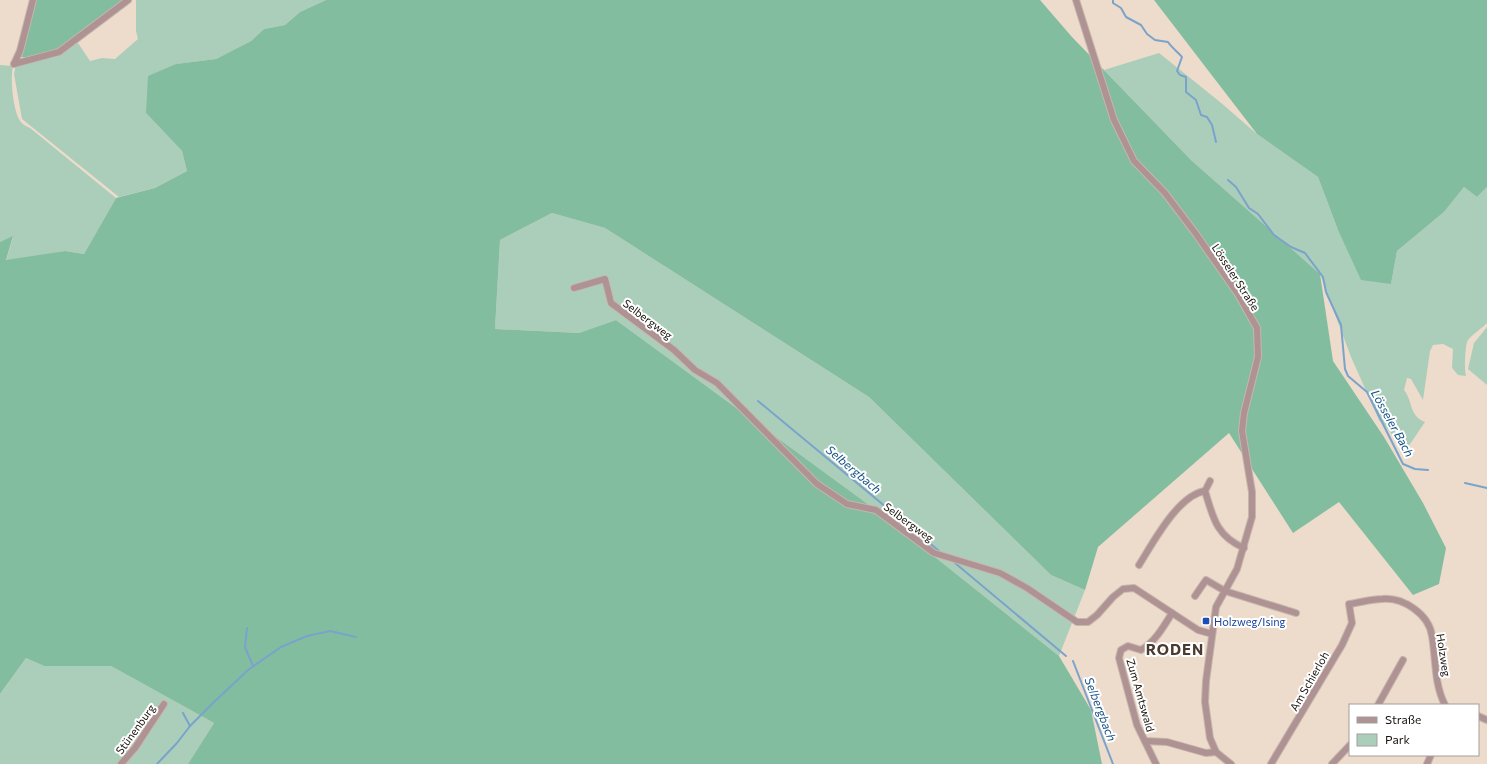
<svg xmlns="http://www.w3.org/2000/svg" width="1487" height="764" viewBox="0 0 1487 764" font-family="Commissioner,sans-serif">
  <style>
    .green { fill: #abcebb }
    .forest { fill: #83bd9f }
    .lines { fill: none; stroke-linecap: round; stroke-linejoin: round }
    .stream { stroke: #7aa3cb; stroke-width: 2 }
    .street-casing { stroke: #c7b7aa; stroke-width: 8 }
    .street { stroke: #ae9294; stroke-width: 6 }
    .transit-dot { fill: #1a4fb4; stroke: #fff; stroke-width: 1.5 }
    .labels { text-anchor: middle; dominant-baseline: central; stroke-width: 4; stroke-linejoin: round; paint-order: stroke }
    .street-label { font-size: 11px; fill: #18120d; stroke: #fff }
    .transit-label { font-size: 11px; fill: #164399; stroke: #fff; text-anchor: start }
    .water-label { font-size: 12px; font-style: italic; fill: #145285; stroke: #fff }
    .district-label { font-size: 15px; font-weight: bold; letter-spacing: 1px; fill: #493b2f; stroke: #fff }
  </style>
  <rect width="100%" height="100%" fill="#eddbcc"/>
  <g class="green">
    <path d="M 136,0 L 326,0 L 300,12 L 285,25 L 264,29 L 251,41 L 216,59 L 176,64 L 146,113 L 182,151 L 187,171 L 155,188 L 119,197 L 22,119 L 14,74 L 16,65 L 58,55 L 78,43 L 90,61 L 102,58 L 115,59 L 138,39 L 136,31 Z"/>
    <path d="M 1159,53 L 1220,102 L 1257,134 L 1318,177 L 1338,230 L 1391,284 L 1397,251 L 1444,212 L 1464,187 L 1477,197 L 1487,187 L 1487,323 C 1482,328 1473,334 1468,340 C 1465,344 1464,371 1466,376 L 1458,375 L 1452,368 L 1453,349 L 1443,344 L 1433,345 L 1430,351 L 1423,400 L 1411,379 L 1407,378 L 1404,390 C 1413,401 1409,416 1425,422 L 1406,450 L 1379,420 L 1351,357 L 1320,274 L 1191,160 L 1104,70 Z"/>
    <path d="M 0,65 L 13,66 C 10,79 13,110 20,121 C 23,125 26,126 30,128 L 116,198 L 84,254 L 65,251 L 6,261 L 13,237 L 0,242 Z"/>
    <path d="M 552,213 L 605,228 L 869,397 L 1051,575 L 1085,590 L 1059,656 L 876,510 L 616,320 L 579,333 L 495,329 L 500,240 Z"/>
    <path d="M 1487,327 L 1487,385 L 1468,369 L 1474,343 Z"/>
    <path d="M 26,658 L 44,666 L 111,666 L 214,723 L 188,764 L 0,764 L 0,694 Z"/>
  </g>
  <g class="forest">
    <path d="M 35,0 L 125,0 L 58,51 L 30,58 L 21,57 L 26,29 Z"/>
    <path d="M 326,0 L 1040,0 L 1072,37 L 1191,160 L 1320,274 L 1333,361 L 1384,437 L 1423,503 L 1446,548 L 1439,584 L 1413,595 L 1339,502 L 1293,533 L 1229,433 L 1098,547 L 1085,590 L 1051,575 L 869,397 L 605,228 L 552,213 L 500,240 L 495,329 L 579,333 L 616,320 L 876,510 L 1059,656 L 1091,710 L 1102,764 L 188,764 L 214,723 L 111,666 L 44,666 L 26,658 L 0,694 L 0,242 L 13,236 L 6,260 L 65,251 L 84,254 L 116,198 L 155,188 L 187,171 L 182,151 L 146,113 L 148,76 L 176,64 L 216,59 L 251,41 L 264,29 L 285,25 L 300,12 Z"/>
    <path d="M 1154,0 L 1487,0 L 1487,187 L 1477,197 L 1464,187 L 1444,212 L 1397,251 L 1391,284 L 1361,280 L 1338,230 L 1318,177 L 1257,134 Z"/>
  </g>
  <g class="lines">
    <g class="stream">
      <path d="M 1113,0 L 1113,3 L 1121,8 L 1126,17 L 1141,25 L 1147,34 L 1155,40 L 1168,42 C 1172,48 1178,52 1182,57 L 1177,71 L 1180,75 L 1186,77 L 1186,92 L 1196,100 L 1201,115 L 1207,117 L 1212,125 L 1216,142"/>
      <path d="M 1228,180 L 1236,187 L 1249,208 L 1258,214 L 1274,235 L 1291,247 L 1305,253 L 1323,277 L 1326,292 L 1341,325 L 1345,369 L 1348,376 L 1367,392 L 1403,464 L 1415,469 L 1428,470"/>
      <path d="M 758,401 L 939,551"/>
      <path d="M 1465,483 L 1487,488"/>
      <path d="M 955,563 L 1066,656"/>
      <path d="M 247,628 L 245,647 L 253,666"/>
      <path d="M 1073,661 L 1113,764"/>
      <path d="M 183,713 L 190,726"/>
      <path d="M 157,764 L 177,743 L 190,726 L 213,703 L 248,670 L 281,647 L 307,636 L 330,631 L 356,637"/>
    </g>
    <g class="street-casing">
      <g id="street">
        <path d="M 1076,0 L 1114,120 L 1134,161 L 1165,193 L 1196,234 L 1238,294 L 1257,328 L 1258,357 L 1244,413 L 1242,431 L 1252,492 L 1252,517 L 1237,569 L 1216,607 L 1206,681 L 1205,702 L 1210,738 L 1216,752 L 1231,764"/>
        <path d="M 14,64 L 59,52 L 128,0"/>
        <path d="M 14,64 L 20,51 L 33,0"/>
        <path d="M 574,288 L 605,279 L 611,303 L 674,350 L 695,370 L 717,383 L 817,484 L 847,504 L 876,510 L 934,553 L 1000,573 L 1027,588 L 1077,622 L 1088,622 L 1097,615 L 1113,597 L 1123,589 L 1134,588 L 1198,630 L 1212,634"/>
        <path d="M 1210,481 L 1205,491 C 1213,517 1216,536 1244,548"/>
        <path d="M 1139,565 C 1153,543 1178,495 1205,491"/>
        <path d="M 1195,596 L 1206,580 L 1225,591 L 1296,613"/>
        <path d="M 1378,705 L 1403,660"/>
        <path d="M 1478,716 L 1487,720"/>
        <path d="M 1145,741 L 1167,742 L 1206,753 L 1216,752"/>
        <path d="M 121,764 L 135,748 L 164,704"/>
        <path d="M 1156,764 L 1137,725 L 1119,658 L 1121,650 L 1128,646 L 1141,650 C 1155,642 1164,626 1172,613"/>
        <path d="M 1271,764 L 1342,645 L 1352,623 L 1349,604 C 1359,603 1371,599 1382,599 C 1403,597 1429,614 1432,636 C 1436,659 1434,684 1445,705"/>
        <path d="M 1332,764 L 1350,745"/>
        <path d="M 1427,764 L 1431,755"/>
      </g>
    </g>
    <use href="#street" class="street"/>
  </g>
  <rect class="transit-dot" x="1202" y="617" width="8" height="8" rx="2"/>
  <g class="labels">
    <g class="street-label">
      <text transform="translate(1236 277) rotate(57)">Lösseler Straße</text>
      <text transform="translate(648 319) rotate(37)">Selbergweg</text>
      <text transform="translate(909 522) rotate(36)">Selbergweg</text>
      <text transform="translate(1444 655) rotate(81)">Holzweg</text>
      <text transform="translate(1309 681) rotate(-60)">Am Schierloh</text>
      <text transform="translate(1141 695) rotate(74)">Zum Amtswald</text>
      <text transform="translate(135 729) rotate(-54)">Stünenburg</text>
    </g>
    <g class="transit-label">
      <text x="1214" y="621">Holzweg/Ising</text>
    </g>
    <g class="water-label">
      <text transform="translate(1393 423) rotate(61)">Lösseler Bach</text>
      <text transform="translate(854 469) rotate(40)">Selbergbach</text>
      <text transform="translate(1101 709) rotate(69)">Selbergbach</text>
    </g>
    <g class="district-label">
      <text x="1175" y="649">RODEN</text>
    </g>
  </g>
  <rect x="1349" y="704" width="130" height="52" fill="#ffffff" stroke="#a3a09e"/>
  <rect x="1357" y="717" width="20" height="6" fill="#ae9294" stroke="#a3a09e"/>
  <text x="1385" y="724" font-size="12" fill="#18120d">Straße</text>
  <rect x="1357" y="734" width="20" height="12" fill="#abcebb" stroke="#a3a09e"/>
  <text x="1385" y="744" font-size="12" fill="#18120d">Park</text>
</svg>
